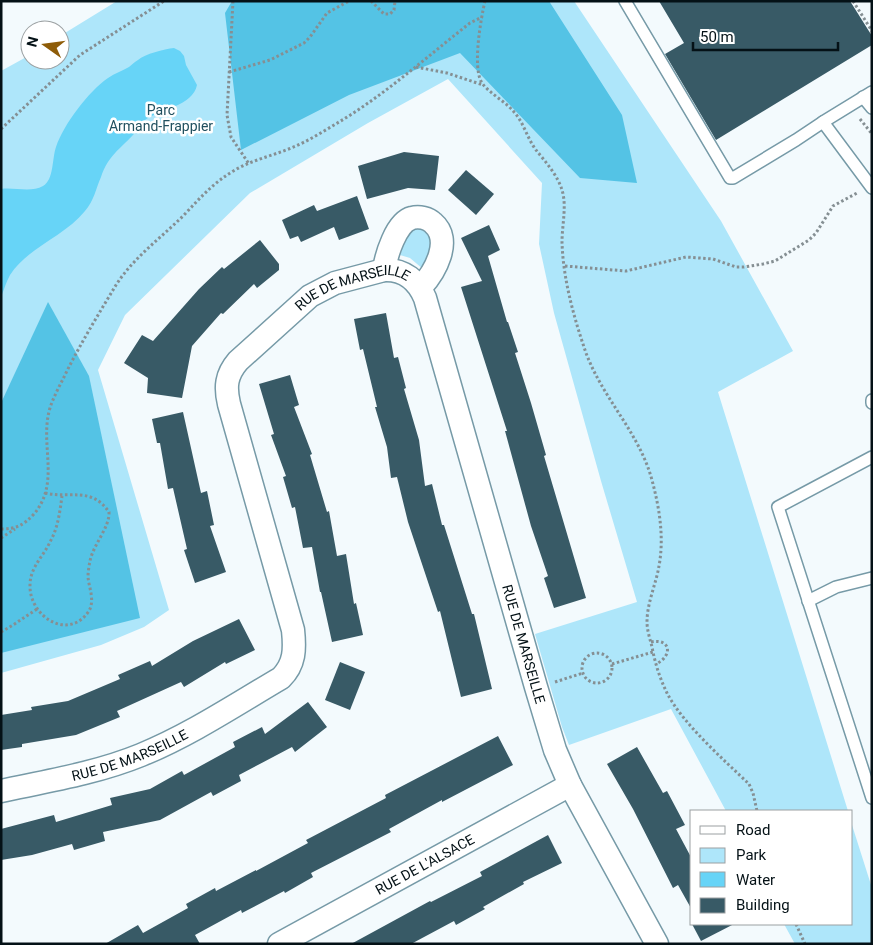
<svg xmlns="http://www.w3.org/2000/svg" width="873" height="945" viewBox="0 0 873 945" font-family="Roboto,sans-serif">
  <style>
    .green { fill: #aee6fa }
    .forest { fill: #54c3e5 }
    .water { fill: #67d4f7 }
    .building { fill: #385a66 }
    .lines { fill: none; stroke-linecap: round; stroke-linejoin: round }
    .lane-casing { stroke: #769aa7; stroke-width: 14 }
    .street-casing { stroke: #769aa7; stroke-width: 25 }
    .path { stroke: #858f93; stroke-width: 3; stroke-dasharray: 2.5 2.5; stroke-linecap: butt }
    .lane { stroke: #fff; stroke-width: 11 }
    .street { stroke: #fff; stroke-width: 22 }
    .labels { text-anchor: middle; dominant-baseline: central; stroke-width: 5; stroke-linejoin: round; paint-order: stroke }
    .park-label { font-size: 14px; fill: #21505f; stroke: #fff }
    .street-label { font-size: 14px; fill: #041116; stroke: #fff }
  </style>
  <rect width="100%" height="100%" fill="#f3fafd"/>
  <g class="green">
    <path d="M 117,1 L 574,1 L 721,221 L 793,351 L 718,392 L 848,811 L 726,811 L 671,709 L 569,745 L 562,727 L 535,634 L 637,602 L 601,481 L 554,313 L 539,244 L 542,183 L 448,79 L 368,123 L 250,193 L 125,315 L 98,370 L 169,610 L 144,627 L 101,645 L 1,673 L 1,71 L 30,55 L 30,60 L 60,60 L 60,36 Z"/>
    <path d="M 422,227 L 434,241 L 423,269 L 410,258 L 400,255 C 405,242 407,229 422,227 Z"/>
    <path d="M 852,825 L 872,888 L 872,944 L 795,944 L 784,924 L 852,924 Z"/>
  </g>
  <g class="forest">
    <path d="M 232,1 L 549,1 L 622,115 L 637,183 L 580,178 L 460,53 L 349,95 L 241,150 L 225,13 Z"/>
    <path d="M 48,302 L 89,376 L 140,618 L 1,653 L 1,403 Z"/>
  </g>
  <path class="water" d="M 174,48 L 180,51 L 184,56 L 186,65 L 197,85 C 193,106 160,109 145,120 C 140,124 138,130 133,135 C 120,149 108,156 101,177 C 96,188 94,201 85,211 C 64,237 28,247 10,275 C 6,282 4,290 1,297 L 1,189 C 14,187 31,193 43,186 C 54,180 52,158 56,147 C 64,124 88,92 108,78 C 115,73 122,71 129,67 C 132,65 134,62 138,60 C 145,54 164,49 174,48 Z"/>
  <g class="building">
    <path d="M 659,1 L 850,1 L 872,36 L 872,45 L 716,140 L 665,54 L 684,43 Z"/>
    <path d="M 404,152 L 439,156 L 435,190 L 408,188 L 367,199 L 358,166 Z"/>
    <path d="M 466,170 L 494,194 L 476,215 L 448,190 Z"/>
    <path d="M 357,196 L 369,229 L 339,240 L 334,227 L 301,242 L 298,236 L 290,239 L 282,220 L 314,205 L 317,211 Z"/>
    <path d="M 489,225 L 500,250 L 488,256 L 507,322 L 508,322 L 518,352 L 515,353 L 531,403 L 546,455 L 544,456 L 586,598 L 554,608 L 544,578 L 548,576 L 531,526 L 505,431 L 507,431 L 461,287 L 482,281 L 461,238 Z"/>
    <path d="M 260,240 L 279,264 L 279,270 L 257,288 L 254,284 L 223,314 L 221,313 L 192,346 L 182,398 L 147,393 L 148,378 L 124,363 L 142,335 L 153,341 L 199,289 L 222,267 L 224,269 Z"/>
    <path d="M 386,313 L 394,358 L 398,357 L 406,388 L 404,389 L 419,440 L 425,486 L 432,484 L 442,525 L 444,525 L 472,614 L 474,614 L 492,689 L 461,697 L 440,611 L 438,612 L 408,522 L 397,477 L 391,478 L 387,447 L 375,407 L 377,407 L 363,349 L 360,350 L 354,319 Z"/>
    <path d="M 290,375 L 299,405 L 294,407 L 312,454 L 310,455 L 327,512 L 329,511 L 337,556 L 346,554 L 354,604 L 356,603 L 363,635 L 332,642 L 321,592 L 320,592 L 312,547 L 303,548 L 295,507 L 292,508 L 283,477 L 286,476 L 271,435 L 274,434 L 259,384 Z"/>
    <path d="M 183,412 L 201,493 L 207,491 L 214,525 L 210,526 L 226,572 L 195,583 L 184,550 L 187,549 L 173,488 L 168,489 L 160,443 L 157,443 L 152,419 Z"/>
    <path d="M 239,619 L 255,650 L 226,664 L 225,662 L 184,687 L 181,682 L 117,711 L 120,717 L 76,735 L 22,744 L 22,747 L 1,750 L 1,715 L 32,710 L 31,707 L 68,701 L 120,679 L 118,675 L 150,661 L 152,666 L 193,641 Z"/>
    <path d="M 340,662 L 365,672 L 350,710 L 325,700 Z"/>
    <path d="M 308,702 L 327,727 L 295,752 L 292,747 L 239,775 L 241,781 L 213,796 L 211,792 L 160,820 L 103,832 L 105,841 L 74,850 L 72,844 L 32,855 L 1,860 L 1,829 L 54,815 L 56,822 L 112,805 L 110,798 L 150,789 L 182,771 L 184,775 L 235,747 L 233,742 L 262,727 L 265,734 Z"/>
    <path d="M 498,736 L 513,765 L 442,802 L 442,800 L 389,829 L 391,832 L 311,873 L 313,877 L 285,893 L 284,891 L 242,913 L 241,910 L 195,935 L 200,944 L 105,944 L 138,925 L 143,933 L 188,908 L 186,904 L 215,888 L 216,891 L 256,870 L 256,871 L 308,843 L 306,840 L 386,798 L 385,795 Z"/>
    <path d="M 637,747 L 663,793 L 667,791 L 685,825 L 676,829 L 692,859 L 692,910 L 678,885 L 673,888 L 633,809 L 607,764 Z"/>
    <path d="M 548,835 L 562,863 L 523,882 L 524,884 L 483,907 L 485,909 L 456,925 L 454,921 L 411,944 L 351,944 L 430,901 L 431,902 L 482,876 L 480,872 Z"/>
    <path d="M 692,924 L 734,924 L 701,941 Z"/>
  </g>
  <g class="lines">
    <g class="lane-casing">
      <g id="lane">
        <path d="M 625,1 L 730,178 L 733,178 L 796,140 L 823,122"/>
        <path d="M 872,92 L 823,122 L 872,188"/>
        <path d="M 863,97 L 872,108"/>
        <path d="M 872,400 L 872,403"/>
        <path d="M 872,457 L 778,507 L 872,798"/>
        <path d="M 808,601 L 836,587 L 872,578"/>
      </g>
    </g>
    <g class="street-casing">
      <g id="street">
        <path d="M 384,270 C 386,256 396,222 412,218 C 419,216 428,218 433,223 C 453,240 435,272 421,287"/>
        <path id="s1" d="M 1,791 C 48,781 97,773 141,755 C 190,735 235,705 281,678 C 295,664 295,649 293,630 L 229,404 C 225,387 226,375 238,361 L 310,296 L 335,283 L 384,270 C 404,269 418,281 425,298 L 536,687 L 555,750 L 570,785 L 657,944"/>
        <path id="s2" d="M 279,944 L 570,785"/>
      </g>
    </g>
    <g class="path">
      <path d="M 233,1 L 227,115 L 231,137 L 249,164"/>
      <path d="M 371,1 L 384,14 L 390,14 L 394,10 L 395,1"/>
      <path d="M 485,1 C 481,18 472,68 482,83 C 490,94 505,101 514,112 C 524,123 527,138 536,150 C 545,161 558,176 562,190 C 567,206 562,225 562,242 C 563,279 574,318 586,353 C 604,401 641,434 653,484 C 660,511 664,539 659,566 C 656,584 647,603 647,622 C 647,630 650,639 652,647 C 655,663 660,679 667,693 C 683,724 723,759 749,784 L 753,793 L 757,811"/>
      <path d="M 853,1 L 872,31"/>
      <path d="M 416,67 L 447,73 L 483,85"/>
      <path d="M 229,72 L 270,60 L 304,43 L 310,37 L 327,13 L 349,1"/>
      <path d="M 860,119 L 872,134"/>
      <path d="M 1,129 L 80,55 L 164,1"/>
      <path d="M 565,266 L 626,271 L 686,257 L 713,259 L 736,267 L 744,267 L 763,264 L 775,261 L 809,240 L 816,233 L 833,206 L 857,193"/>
      <path d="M 45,493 C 70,499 91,486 109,512 C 110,527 93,545 90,561 C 89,566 88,572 88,577 C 89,588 95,600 89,611 C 68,642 29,616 30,585 C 30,567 44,556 51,540 C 58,527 60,511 62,496"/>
      <path d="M 1,529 C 16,529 24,525 34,514 C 61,482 39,444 50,408 C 53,398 59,387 64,377 C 79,346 98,315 116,285 C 134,257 161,238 184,215 C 200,198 214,182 235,170 C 252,160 272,156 291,148 C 309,141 327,129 344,119 C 389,91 428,56 470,23 L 482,17"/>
      <path d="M 1,538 L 15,529"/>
      <path d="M 1,632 L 13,625 L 37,609"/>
      <path d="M 651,642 C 671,638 673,656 656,664"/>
      <circle cx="597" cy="668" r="15"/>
      <path d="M 612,664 L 653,652"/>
      <path d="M 555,682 L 583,673"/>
      <path d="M 796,924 L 805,944"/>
    </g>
    <use href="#lane" class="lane"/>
    <use href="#street" class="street"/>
  </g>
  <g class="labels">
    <g class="park-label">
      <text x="161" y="110">Parc<tspan x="161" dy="16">Armand-Frappier</tspan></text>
    </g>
    <g class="street-label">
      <text stroke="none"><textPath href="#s1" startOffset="778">RUE DE MARSEILLE</textPath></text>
      <text stroke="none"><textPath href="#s1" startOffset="1226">RUE DE MARSEILLE</textPath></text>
      <text stroke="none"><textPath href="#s1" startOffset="134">RUE DE MARSEILLE</textPath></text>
      <text stroke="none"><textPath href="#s2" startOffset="166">RUE DE L'ALSACE</textPath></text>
    </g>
  </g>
  <rect width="873" height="945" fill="none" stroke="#041116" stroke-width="5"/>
  <rect x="690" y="810" width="162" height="115" fill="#ffffff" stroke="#9ba0a2"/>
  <rect x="700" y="826" width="25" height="8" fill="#ffffff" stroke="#9ba0a2"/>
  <text x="736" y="835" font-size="15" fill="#041116">Road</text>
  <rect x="700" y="848" width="25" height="15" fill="#aee6fa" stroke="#9ba0a2"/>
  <text x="736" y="860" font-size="15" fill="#041116">Park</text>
  <rect x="700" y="872" width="25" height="15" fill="#67d4f7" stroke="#9ba0a2"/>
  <text x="736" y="885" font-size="15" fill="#041116">Water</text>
  <rect x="700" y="898" width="25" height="15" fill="#385a66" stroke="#9ba0a2"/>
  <text x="736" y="910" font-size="15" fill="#041116">Building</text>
  <g transform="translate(45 45) rotate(284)"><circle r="24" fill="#ffffff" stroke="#9ba0a2"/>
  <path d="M0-4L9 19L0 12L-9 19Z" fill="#8e5c08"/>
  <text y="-8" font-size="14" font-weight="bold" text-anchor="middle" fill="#041116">N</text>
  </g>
  <path d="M693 42v8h145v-8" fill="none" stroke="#041116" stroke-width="2.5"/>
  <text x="700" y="42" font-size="15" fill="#041116" stroke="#ffffff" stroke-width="4" paint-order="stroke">50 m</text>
</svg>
